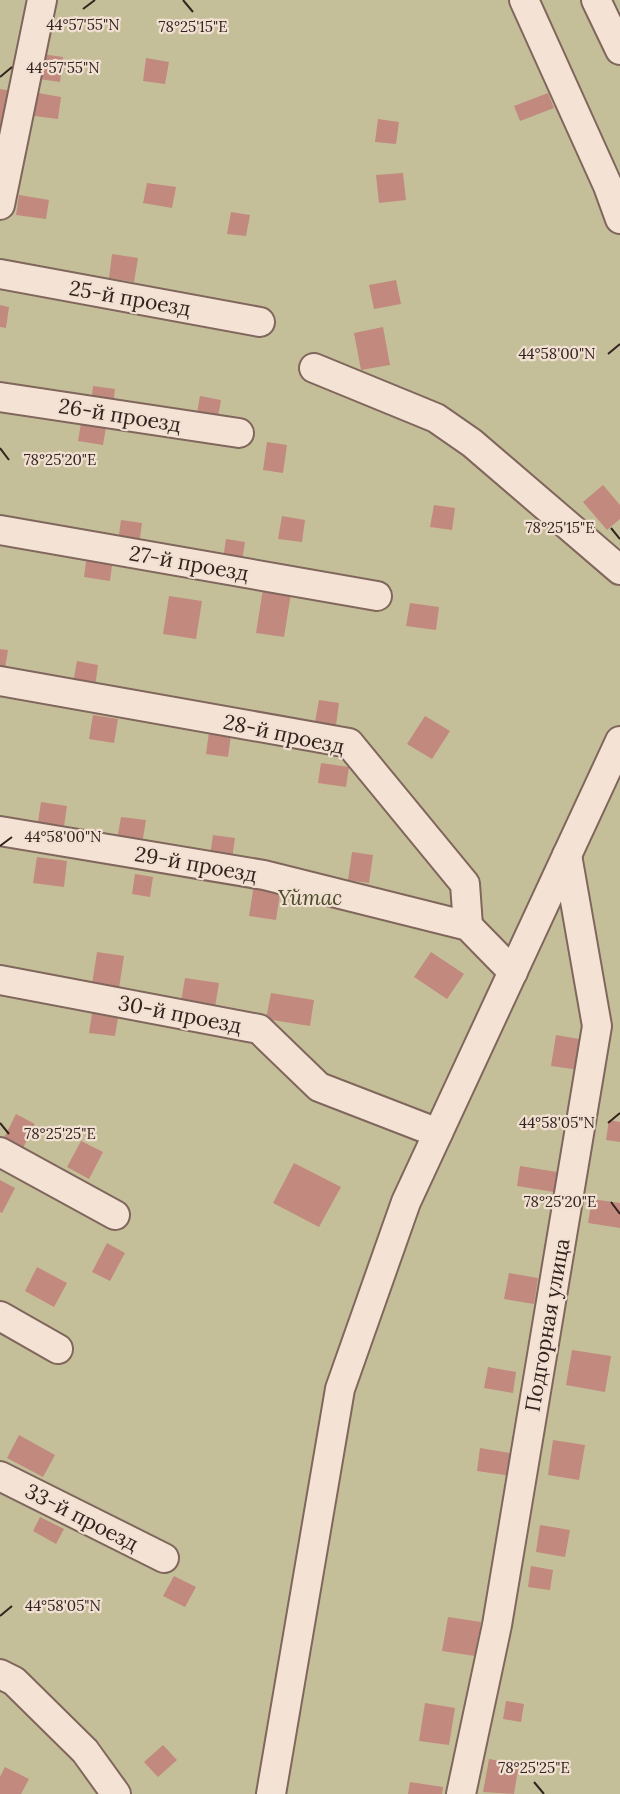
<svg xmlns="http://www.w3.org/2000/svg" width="620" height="1794" viewBox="0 0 620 1794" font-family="Lora,serif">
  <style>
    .green { fill: #c5bf99 }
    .building { fill: #c2897e }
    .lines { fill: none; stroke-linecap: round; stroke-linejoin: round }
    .minor-casing { stroke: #80665c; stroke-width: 32 }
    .minor { stroke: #f4e3d5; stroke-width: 28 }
    .ticks { fill: none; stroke: #32231e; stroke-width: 2 }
    .labels { text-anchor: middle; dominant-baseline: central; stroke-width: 4.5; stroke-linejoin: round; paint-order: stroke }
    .street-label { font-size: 21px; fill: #32231e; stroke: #f1e0d2 }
    .park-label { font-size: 21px; font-style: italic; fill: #4c4c27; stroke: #f1e0d2 }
    .ticks-label { font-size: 15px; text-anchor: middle; fill: #32231e; stroke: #f1e0d2; stroke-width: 4.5; stroke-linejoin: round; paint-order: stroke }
  </style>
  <rect width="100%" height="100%" fill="#e8d4c3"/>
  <rect class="green" x="0" y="0" width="620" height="1794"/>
  <g class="building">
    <path d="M 42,54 L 63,57 L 60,82 L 39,79 Z"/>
    <path d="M 146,58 L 169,62 L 165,84 L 143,81 Z"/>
    <path d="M 0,89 L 12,91 L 6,128 L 0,127 Z"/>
    <path d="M 38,93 L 61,97 L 58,119 L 34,116 Z"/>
    <path d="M 548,93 L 554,108 L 520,121 L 514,106 Z"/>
    <path d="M 378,119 L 399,122 L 396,144 L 375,142 Z"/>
    <path d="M 403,173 L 406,200 L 379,203 L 376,175 Z"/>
    <path d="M 147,183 L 176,187 L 172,208 L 143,203 Z"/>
    <path d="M 19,195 L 49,200 L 46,219 L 16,215 Z"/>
    <path d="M 231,212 L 250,215 L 246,236 L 227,234 Z"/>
    <path d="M 112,254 L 138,258 L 134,282 L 109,278 Z"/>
    <path d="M 396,280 L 401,304 L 374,309 L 369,285 Z"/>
    <path d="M 0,305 L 9,307 L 6,328 L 0,327 Z"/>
    <path d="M 383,327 L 390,365 L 361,370 L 354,333 Z"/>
    <path d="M 93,386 L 115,389 L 113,407 L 91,404 Z"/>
    <path d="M 200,396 L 221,400 L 217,422 L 196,418 Z"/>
    <path d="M 81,423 L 106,427 L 103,445 L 78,441 Z"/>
    <path d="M 267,442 L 287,445 L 283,473 L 263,470 Z"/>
    <path d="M 603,485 L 620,505 L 620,519 L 607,530 L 583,502 Z"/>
    <path d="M 434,505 L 455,508 L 452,530 L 430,527 Z"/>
    <path d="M 282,516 L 305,520 L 302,542 L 278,539 Z"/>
    <path d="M 121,520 L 142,523 L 139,545 L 118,542 Z"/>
    <path d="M 226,539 L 245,542 L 242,561 L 223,559 Z"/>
    <path d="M 87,554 L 113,558 L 110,581 L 84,577 Z"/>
    <path d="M 263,589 L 291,593 L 284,637 L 256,633 Z"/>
    <path d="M 169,596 L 202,601 L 196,639 L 163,634 Z"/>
    <path d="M 410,603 L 439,607 L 436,630 L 406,626 Z"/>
    <path d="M 0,649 L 8,650 L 4,674 L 0,673 Z"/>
    <path d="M 77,661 L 98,665 L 95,687 L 73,683 Z"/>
    <path d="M 319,700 L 339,703 L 336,725 L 315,722 Z"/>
    <path d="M 93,715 L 118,719 L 114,743 L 89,739 Z"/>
    <path d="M 425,716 L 450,731 L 432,759 L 407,744 Z"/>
    <path d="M 209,732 L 231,735 L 228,757 L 206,754 Z"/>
    <path d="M 321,763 L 349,767 L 346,787 L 318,783 Z"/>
    <path d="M 41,802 L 67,806 L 64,826 L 38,822 Z"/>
    <path d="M 121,817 L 146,820 L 142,844 L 117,840 Z"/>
    <path d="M 213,835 L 235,838 L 232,859 L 210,856 Z"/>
    <path d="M 352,852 L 373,855 L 369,883 L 348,880 Z"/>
    <path d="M 37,857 L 67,861 L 64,887 L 33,883 Z"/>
    <path d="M 135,874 L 153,877 L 150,897 L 132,894 Z"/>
    <path d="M 254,884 L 281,888 L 276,920 L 249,916 Z"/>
    <path d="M 97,952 L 124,956 L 119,988 L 92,984 Z"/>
    <path d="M 431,952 L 464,974 L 447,999 L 414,977 Z"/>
    <path d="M 185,978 L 219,983 L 215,1007 L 181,1002 Z"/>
    <path d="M 271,993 L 314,1000 L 310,1026 L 266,1019 Z"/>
    <path d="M 93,1007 L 119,1011 L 115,1036 L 89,1033 Z"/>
    <path d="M 556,1035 L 585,1040 L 580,1070 L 551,1066 Z"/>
    <path d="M 16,1114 L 35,1124 L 23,1148 L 4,1138 Z"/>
    <path d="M 609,1120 L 620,1122 L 620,1142 L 606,1140 Z"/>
    <path d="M 81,1141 L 103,1152 L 89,1179 L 67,1167 Z"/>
    <path d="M 294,1163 L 341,1187 L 319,1227 L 273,1203 Z"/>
    <path d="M 520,1166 L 557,1172 L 554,1192 L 517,1186 Z"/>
    <path d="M 0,1180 L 15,1188 L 2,1213 L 0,1212 Z"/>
    <path d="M 592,1199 L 620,1203 L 620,1228 L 588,1223 Z"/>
    <path d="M 107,1243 L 125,1253 L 110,1281 L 92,1272 Z"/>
    <path d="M 37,1267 L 67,1283 L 54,1307 L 25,1291 Z"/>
    <path d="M 509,1273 L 538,1278 L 534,1304 L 504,1299 Z"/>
    <path d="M 572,1350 L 611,1356 L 605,1392 L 566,1385 Z"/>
    <path d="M 488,1367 L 516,1372 L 513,1393 L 484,1388 Z"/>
    <path d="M 19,1435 L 55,1455 L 43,1477 L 7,1458 Z"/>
    <path d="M 553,1440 L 585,1445 L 579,1480 L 548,1475 Z"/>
    <path d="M 480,1448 L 516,1454 L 512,1476 L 477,1471 Z"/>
    <path d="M 40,1517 L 64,1529 L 56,1544 L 33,1531 Z"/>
    <path d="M 540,1525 L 570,1530 L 565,1557 L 536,1552 Z"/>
    <path d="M 531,1566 L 553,1570 L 550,1590 L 528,1587 Z"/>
    <path d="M 174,1576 L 196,1587 L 185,1607 L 163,1596 Z"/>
    <path d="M 448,1617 L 481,1622 L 475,1656 L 442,1651 Z"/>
    <path d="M 506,1701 L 524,1704 L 521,1722 L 503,1719 Z"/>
    <path d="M 425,1703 L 455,1708 L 449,1745 L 419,1741 Z"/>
    <path d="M 163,1745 L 177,1760 L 158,1777 L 144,1762 Z"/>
    <path d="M 489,1759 L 519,1764 L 514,1794 L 483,1792 Z"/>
    <path d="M 5,1767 L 29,1779 L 21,1794 L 0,1794 L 0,1777 Z"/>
    <path d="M 410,1782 L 443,1787 L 442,1794 L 408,1794 Z"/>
  </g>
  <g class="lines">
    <g class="minor-casing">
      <g id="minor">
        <path d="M 524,0 L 608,186 L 620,219"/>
        <path d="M 596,0 L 620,50"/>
        <path d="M 0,205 L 42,0"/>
        <path d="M 0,274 L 260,322"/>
        <path d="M 314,368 L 436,418 L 472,443 L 620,570"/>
        <path d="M 0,397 L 239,433"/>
        <path d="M 0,530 L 377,596"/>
        <path d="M 0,681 L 349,743 L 465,884 L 468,926"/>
        <path d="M 0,831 L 264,875 L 468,926 L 513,972"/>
        <path d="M 0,980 L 259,1029 L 319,1087 L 438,1133"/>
        <path d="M 0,1152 L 115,1215"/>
        <path d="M 0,1316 L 58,1349"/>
        <path d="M 0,1476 L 164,1558"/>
        <path d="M 0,1674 L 14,1681 L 85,1751 L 116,1794"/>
        <path d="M 271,1794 L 340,1389 L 406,1202 L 620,741"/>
        <path d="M 461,1794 L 497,1625 L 597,1026 L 567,855"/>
      </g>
    </g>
    <use href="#minor" class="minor"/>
  </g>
  <path class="ticks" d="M 183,0 L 193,12M 83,9 L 95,0M 0,77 L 12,67M 608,354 L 620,344M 0,448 L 9,460M 611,528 L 620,539M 0,846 L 12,837M 0,1123 L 9,1134M 608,1123 L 620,1113M 611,1202 L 620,1214M 0,1616 L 12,1606M 534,1782 L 544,1794"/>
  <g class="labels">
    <g class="street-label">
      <text transform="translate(130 298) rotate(10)">25-й проезд</text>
      <text transform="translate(120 415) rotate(9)">26-й проезд</text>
      <text transform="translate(189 563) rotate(10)">27-й проезд</text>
      <text transform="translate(284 734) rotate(12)">28-й проезд</text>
      <text transform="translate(196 864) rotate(10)">29-й проезд</text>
      <text transform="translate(180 1014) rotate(11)">30-й проезд</text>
      <text transform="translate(547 1325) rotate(-80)">Подгорная улица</text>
      <text transform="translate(82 1517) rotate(27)">33-й проезд</text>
    </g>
    <g class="park-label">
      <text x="310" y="897">Үйтас</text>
    </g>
  </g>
  <g class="ticks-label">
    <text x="83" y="30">44°57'55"N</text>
    <text x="193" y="32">78°25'15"E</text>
    <text x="63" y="73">44°57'55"N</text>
    <text x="557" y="359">44°58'00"N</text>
    <text x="60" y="465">78°25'20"E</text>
    <text x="560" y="533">78°25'15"E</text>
    <text x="63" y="842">44°58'00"N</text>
    <text x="557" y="1128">44°58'05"N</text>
    <text x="60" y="1139">78°25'25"E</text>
    <text x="560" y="1207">78°25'20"E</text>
    <text x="63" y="1611">44°58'05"N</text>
    <text x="534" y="1773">78°25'25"E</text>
  </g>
</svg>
